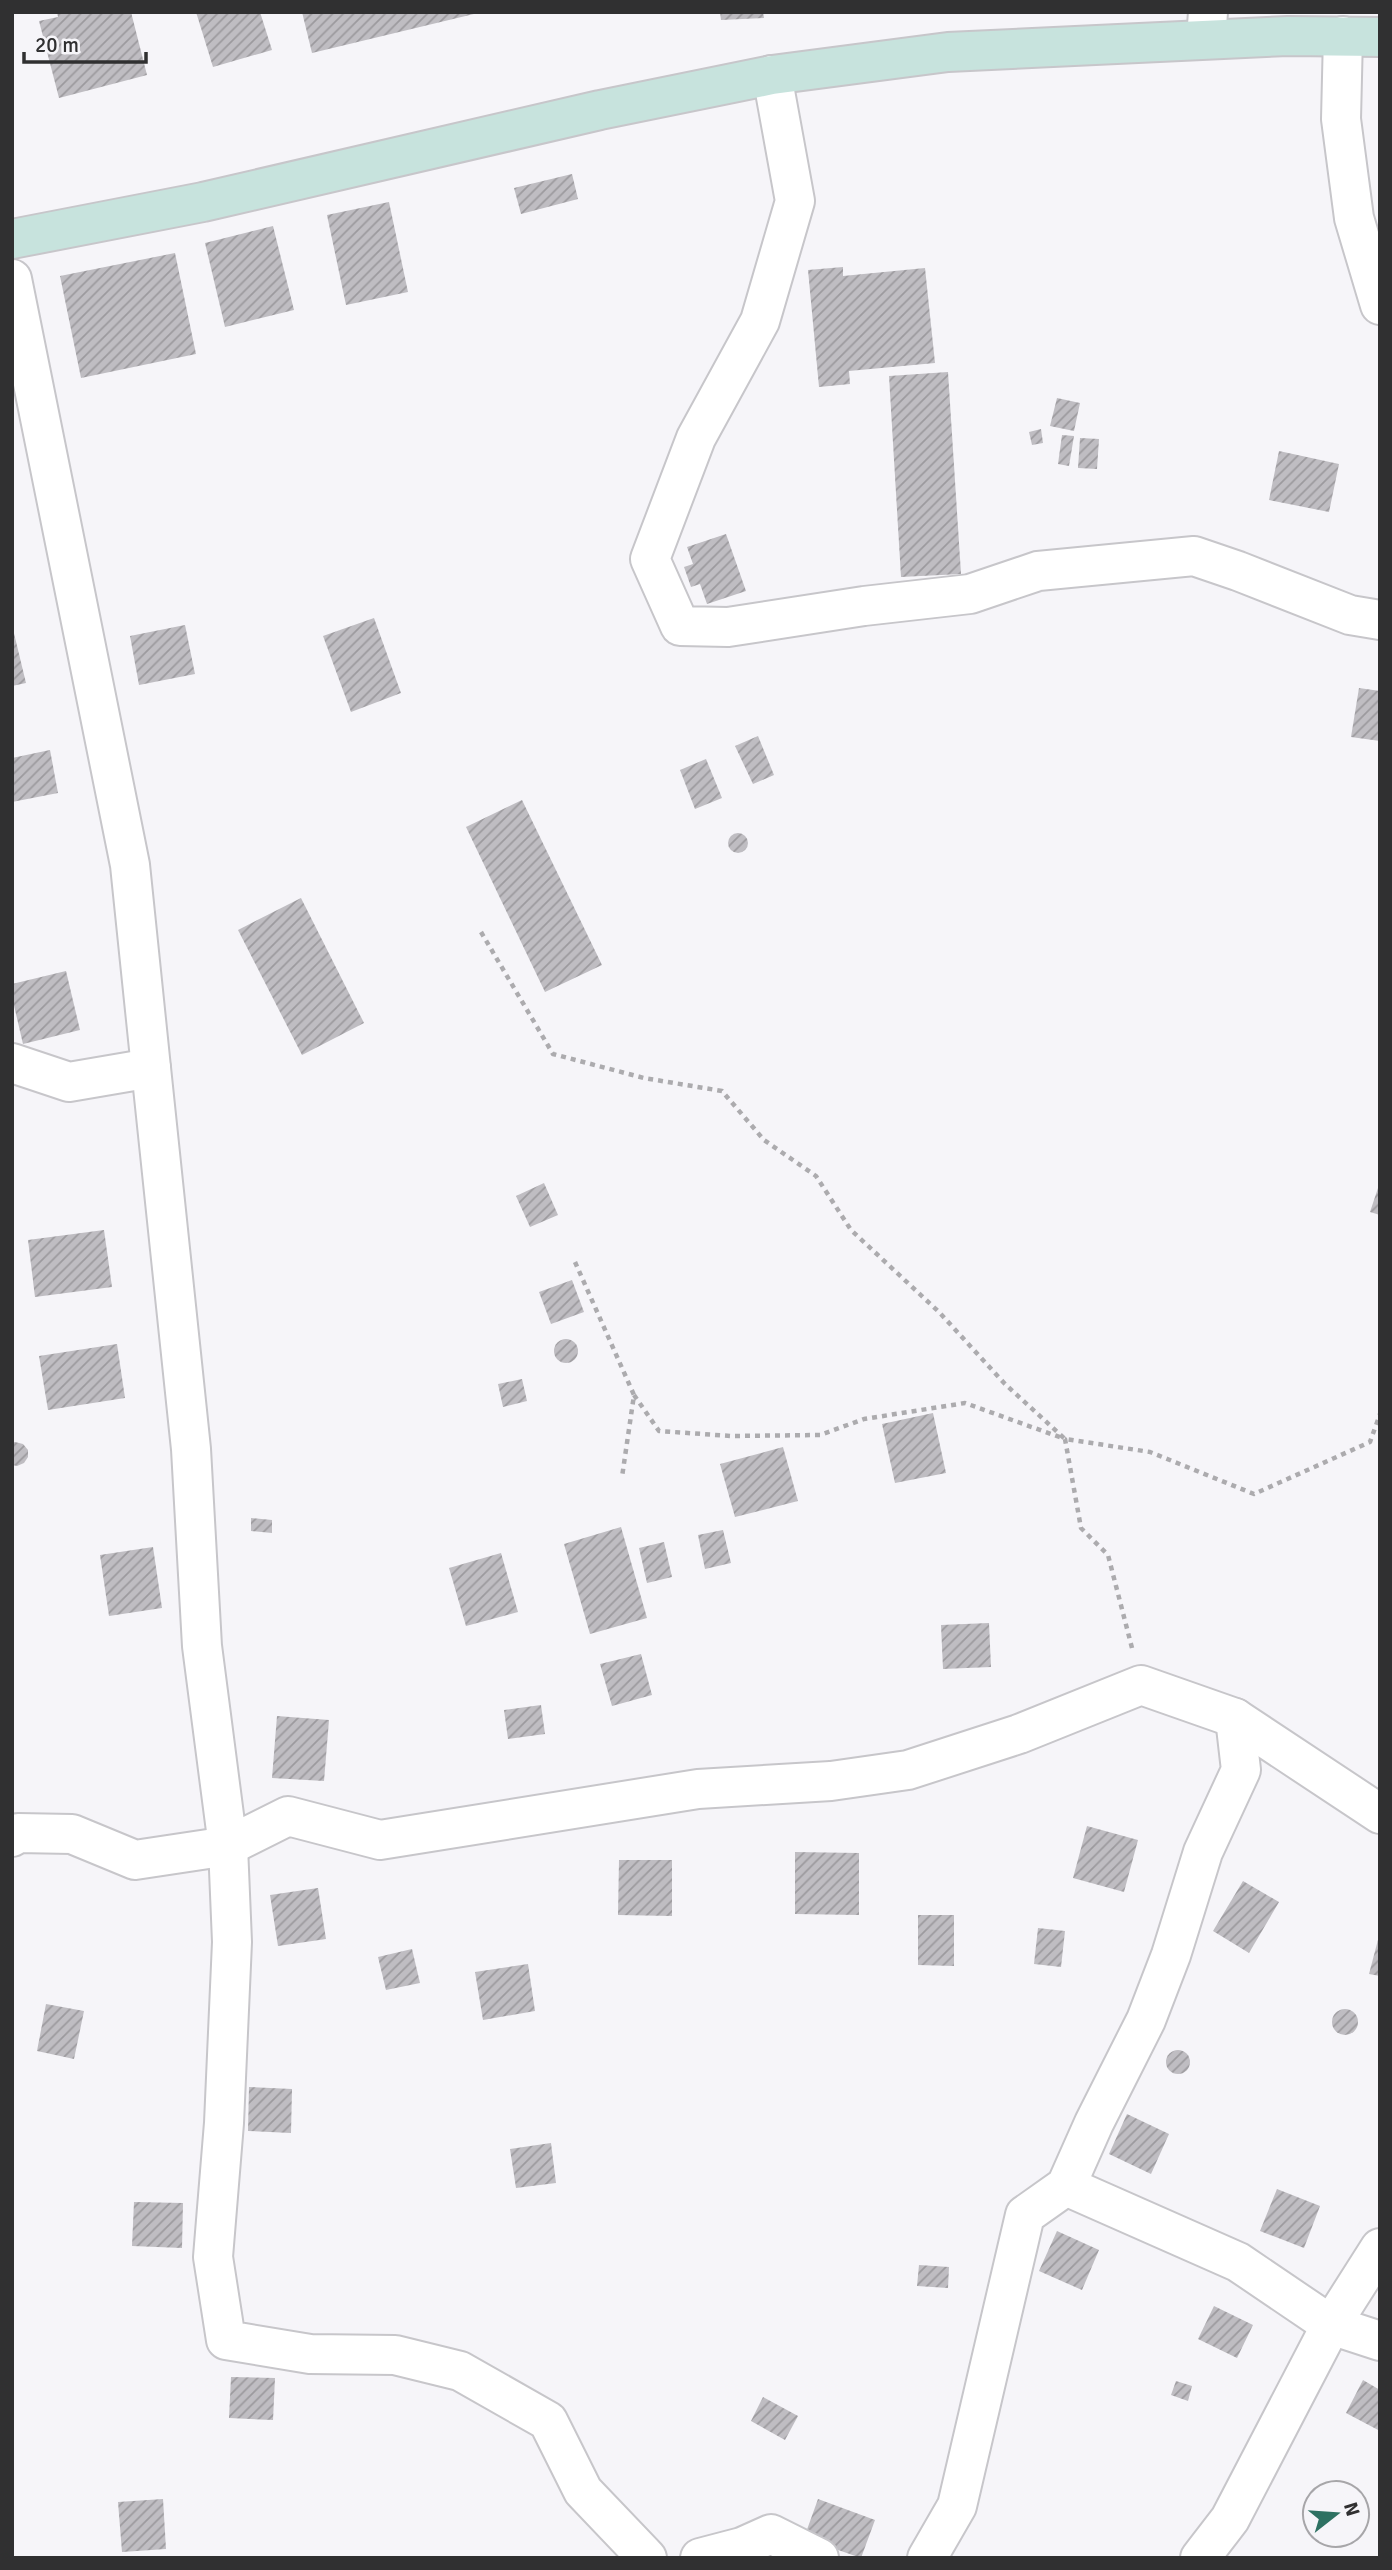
<svg xmlns="http://www.w3.org/2000/svg" width="1392" height="2570" viewBox="0 0 1392 2570" font-family="Signika,sans-serif">
  <style>
    .building { fill: url(#building-hatch) }
    .lines { fill: none; stroke-linecap: round; stroke-linejoin: round }
    .street-casing { stroke: #c7c6ca; stroke-width: 42 }
    .secondary-casing { stroke: #c7c6ca; stroke-width: 42 }
    .path { stroke: #acabae; stroke-width: 4.5; stroke-dasharray: 5 5; stroke-linecap: butt }
    .street { stroke: #fff; stroke-width: 38 }
    .secondary { stroke: #c7e3dd; stroke-width: 38 }
  </style>
  <defs>
    <pattern id="building-hatch" width="6" height="6" patternUnits="userSpaceOnUse" patternTransform="scale(1.75)"><rect width="6" height="6" fill="#bfbdc2"/><path d="M-1 1l2-2M0 6l6-6M5 7l2-2" fill="none" stroke="#9c9a9e"/></pattern>
  </defs>
  <rect width="100%" height="100%" fill="#f6f5f9"/>
  <g class="building">
    <path d="M 57,12 L 131,12 L 147,75 L 59,98 L 39,21 L 58,17 Z"/>
    <path d="M 196,12 L 260,12 L 272,50 L 213,67 Z"/>
    <path d="M 302,12 L 478,12 L 478,13 L 312,53 Z"/>
    <path d="M 720,12 L 763,12 L 764,18 L 721,20 Z"/>
    <path d="M 572,174 L 578,199 L 521,214 L 514,188 Z"/>
    <path d="M 389,202 L 408,292 L 346,305 L 327,215 Z"/>
    <path d="M 273,226 L 294,310 L 225,327 L 205,243 Z"/>
    <path d="M 175,253 L 196,354 L 81,378 L 60,276 Z"/>
    <path d="M 843,267 L 843,276 L 925,268 L 935,363 L 849,371 L 850,384 L 819,387 L 808,270 Z"/>
    <path d="M 948,372 L 961,574 L 901,577 L 889,376 Z"/>
    <path d="M 1057,398 L 1080,403 L 1074,431 L 1050,426 Z"/>
    <path d="M 1041,429 L 1043,443 L 1032,445 L 1029,432 Z"/>
    <path d="M 1062,435 L 1074,436 L 1069,466 L 1058,464 Z"/>
    <path d="M 1080,438 L 1099,439 L 1097,469 L 1078,468 Z"/>
    <path d="M 1279,451 L 1339,464 L 1329,512 L 1269,500 Z"/>
    <path d="M 726,534 L 746,591 L 707,604 L 700,584 L 691,587 L 684,567 L 693,564 L 687,547 Z"/>
    <path d="M 374,618 L 401,693 L 351,712 L 323,636 Z"/>
    <path d="M 12,625 L 26,683 L 12,686 Z"/>
    <path d="M 185,625 L 195,674 L 139,685 L 130,636 Z"/>
    <path d="M 1359,688 L 1380,691 L 1380,741 L 1351,737 Z"/>
    <path d="M 758,736 L 774,775 L 753,784 L 735,746 Z"/>
    <path d="M 50,750 L 58,793 L 12,802 L 12,758 Z"/>
    <path d="M 706,759 L 722,798 L 695,809 L 680,770 Z"/>
    <path d="M 522,800 L 602,965 L 545,992 L 466,827 Z"/>
    <circle cx="738" cy="843" r="10"/>
    <path d="M 301,898 L 364,1023 L 302,1055 L 238,930 Z"/>
    <path d="M 66,971 L 80,1030 L 23,1044 L 12,997 L 12,984 Z"/>
    <path d="M 544,1183 L 558,1215 L 530,1227 L 516,1196 Z"/>
    <path d="M 1379,1185 L 1380,1185 L 1380,1215 L 1370,1212 Z"/>
    <path d="M 104,1230 L 112,1287 L 35,1297 L 28,1240 Z"/>
    <path d="M 572,1280 L 584,1312 L 551,1324 L 539,1292 Z"/>
    <circle cx="566" cy="1351" r="12"/>
    <path d="M 117,1344 L 125,1398 L 48,1410 L 39,1356 Z"/>
    <path d="M 522,1379 L 527,1401 L 503,1407 L 498,1384 Z"/>
    <path d="M 933,1413 L 946,1473 L 895,1483 L 882,1424 Z"/>
    <path d="M 15,1442 L 23,1444 L 28,1450 L 28,1457 L 24,1463 L 17,1466 L 12,1465 L 12,1443 Z"/>
    <path d="M 783,1447 L 798,1501 L 735,1517 L 720,1464 Z"/>
    <path d="M 251,1518 L 272,1520 L 272,1533 L 251,1531 Z"/>
    <path d="M 621,1527 L 647,1618 L 590,1634 L 564,1544 Z"/>
    <path d="M 723,1530 L 731,1563 L 705,1569 L 698,1535 Z"/>
    <path d="M 664,1542 L 672,1577 L 647,1583 L 639,1548 Z"/>
    <path d="M 153,1547 L 162,1608 L 109,1616 L 100,1555 Z"/>
    <path d="M 501,1553 L 518,1612 L 466,1626 L 449,1568 Z"/>
    <path d="M 989,1623 L 991,1667 L 943,1669 L 941,1625 Z"/>
    <path d="M 641,1654 L 652,1695 L 612,1706 L 600,1664 Z"/>
    <path d="M 541,1705 L 545,1734 L 508,1739 L 504,1710 Z"/>
    <path d="M 277,1716 L 329,1720 L 324,1781 L 272,1778 Z"/>
    <path d="M 1087,1826 L 1138,1840 L 1124,1892 L 1073,1878 Z"/>
    <path d="M 795,1852 L 859,1853 L 859,1915 L 795,1914 Z"/>
    <path d="M 619,1860 L 672,1860 L 672,1916 L 618,1915 Z"/>
    <path d="M 1243,1881 L 1279,1902 L 1249,1953 L 1213,1931 Z"/>
    <path d="M 318,1888 L 326,1939 L 278,1946 L 270,1895 Z"/>
    <path d="M 918,1915 L 954,1915 L 954,1966 L 918,1965 Z"/>
    <path d="M 1038,1928 L 1065,1931 L 1061,1967 L 1034,1964 Z"/>
    <path d="M 1379,1936 L 1380,1936 L 1380,1976 L 1369,1974 Z"/>
    <path d="M 412,1949 L 420,1983 L 386,1990 L 378,1957 Z"/>
    <path d="M 528,1964 L 535,2011 L 483,2020 L 475,1972 Z"/>
    <path d="M 46,2004 L 84,2011 L 74,2059 L 37,2051 Z"/>
    <circle cx="1345" cy="2022" r="13"/>
    <circle cx="1178" cy="2062" r="12"/>
    <path d="M 249,2087 L 292,2089 L 291,2133 L 248,2131 Z"/>
    <path d="M 1127,2114 L 1169,2134 L 1151,2174 L 1109,2154 Z"/>
    <path d="M 551,2143 L 556,2183 L 516,2188 L 510,2149 Z"/>
    <path d="M 1277,2189 L 1320,2206 L 1304,2248 L 1260,2231 Z"/>
    <path d="M 134,2202 L 183,2203 L 182,2248 L 132,2246 Z"/>
    <path d="M 1057,2231 L 1099,2250 L 1082,2290 L 1039,2271 Z"/>
    <path d="M 919,2265 L 949,2267 L 948,2288 L 917,2286 Z"/>
    <path d="M 1214,2306 L 1253,2325 L 1237,2358 L 1198,2339 Z"/>
    <path d="M 231,2377 L 275,2378 L 273,2420 L 229,2418 Z"/>
    <path d="M 1363,2380 L 1380,2390 L 1380,2431 L 1346,2413 Z"/>
    <path d="M 1176,2381 L 1192,2386 L 1188,2401 L 1171,2395 Z"/>
    <path d="M 763,2397 L 798,2416 L 785,2440 L 751,2421 Z"/>
    <path d="M 163,2499 L 166,2549 L 122,2552 L 118,2502 Z"/>
    <path d="M 818,2499 L 875,2520 L 861,2558 L 804,2538 Z"/>
  </g>
  <g class="lines">
    <g class="street-casing">
      <g id="street">
        <path d="M 1343,36 L 1341,119 L 1354,218 L 1380,305"/>
        <path d="M 1206,39 L 1208,12"/>
        <path d="M 772,75 L 795,201 L 760,321 L 696,438 L 650,559 L 680,626 L 728,627 L 864,606 L 970,594 L 1038,571 L 1194,556 L 1238,571 L 1350,615 L 1380,620"/>
        <path d="M 12,279 L 130,865 L 151,1068 L 191,1449 L 202,1646 L 228,1846 L 232,1942 L 224,2123 L 213,2257 L 226,2340 L 310,2354 L 395,2355 L 460,2371 L 548,2421 L 583,2491 L 647,2558"/>
        <path d="M 12,1063 L 69,1082 L 151,1068"/>
        <path d="M 12,1837 L 18,1833 L 72,1834 L 135,1860 L 228,1846 L 288,1816 L 380,1840 L 698,1789 L 831,1781 L 908,1770 L 1019,1734 L 1141,1685 L 1235,1718 L 1380,1814"/>
        <path d="M 1066,2186 L 1238,2262 L 1331,2325 L 1380,2341"/>
        <path d="M 700,2558 L 742,2547 L 771,2534 L 819,2558"/>
        <path d="M 927,2558 L 957,2506 L 1025,2215 L 1066,2186 L 1094,2123 L 1146,2020 L 1171,1955 L 1203,1852 L 1241,1770 L 1235,1718"/>
        <path d="M 1200,2558 L 1230,2519 L 1331,2325 L 1380,2248"/>
      </g>
    </g>
    <g class="secondary-casing">
      <path id="secondary" d="M 12,239 L 203,202 L 600,110 L 772,75 L 948,52 L 1288,36 L 1380,37"/>
    </g>
    <g class="path">
      <path d="M 481,932 L 553,1054 L 644,1078 L 722,1091 L 764,1140 L 816,1176 L 851,1230 L 939,1312 L 1005,1384 L 1065,1439 L 1150,1452 L 1254,1494 L 1370,1442 L 1380,1414"/>
      <path d="M 575,1262 L 634,1395 L 622,1477"/>
      <path d="M 634,1395 L 659,1431 L 731,1436 L 820,1435 L 864,1419 L 965,1403 L 1065,1439 L 1081,1528 L 1108,1555 L 1132,1648"/>
    </g>
    <use href="#street" class="street"/>
    <use href="#secondary" class="secondary"/>
  </g>
  <rect width="1392" height="2570" fill="none" stroke="#303031" stroke-width="28"/>
  <g transform="translate(1336 2514) rotate(73)"><circle r="33" fill="#f6f5f9" stroke="#a7a6a9" stroke-width="2"/>
  <path d="M0-5L12 26L0 18L-12 26Z" fill="#2e7162"/>
  <text y="-10" font-size="19" font-weight="bold" text-anchor="middle" fill="#303031">N</text>
  </g>
  <path d="M24 52v10h122v-10" fill="none" stroke="#303031" stroke-width="3.5"/>
  <text x="35" y="52" font-size="21" fill="#303031" stroke="#f6f5f9" stroke-width="5" paint-order="stroke">20 m</text>
</svg>
